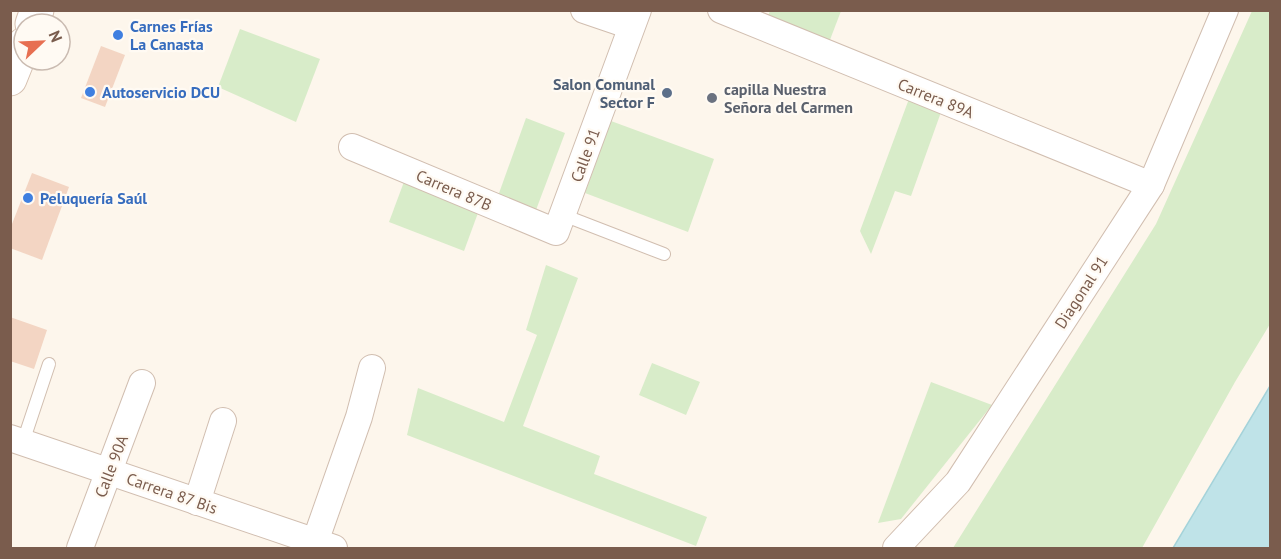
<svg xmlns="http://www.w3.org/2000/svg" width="1281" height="559" viewBox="0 0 1281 559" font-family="'PT Sans',sans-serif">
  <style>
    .green { fill: #d8ecc9 }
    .water { fill: #bfe3e8; stroke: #a5d3da; stroke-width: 1.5 }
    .building { fill: #f3d5c3 }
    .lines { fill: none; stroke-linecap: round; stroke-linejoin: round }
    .service-casing { stroke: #d1beb0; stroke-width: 14 }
    .minor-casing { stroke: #d1beb0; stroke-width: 28 }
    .secondary-casing { stroke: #d6c0b0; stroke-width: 35 }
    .service { stroke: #fff; stroke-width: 12 }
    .minor { stroke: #fff; stroke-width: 26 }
    .secondary { stroke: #fff; stroke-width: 33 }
    .shop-dot { fill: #3f7fe0; stroke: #fffaf3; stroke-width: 2 }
    .service-dot { fill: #5c6f8a; stroke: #fffaf3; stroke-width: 2 }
    .worship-dot { fill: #6b7280; stroke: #fffaf3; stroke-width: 2 }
    .labels { text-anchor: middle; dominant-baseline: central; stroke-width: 4.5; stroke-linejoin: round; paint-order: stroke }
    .shop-label { font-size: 16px; font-weight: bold; fill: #366cbe; stroke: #fffaf3; text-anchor: start }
    .service-label { font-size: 16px; font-weight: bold; fill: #4e5e75; stroke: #fffaf3; text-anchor: end }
    .worship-label { font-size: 16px; font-weight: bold; fill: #5b616d; stroke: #fffaf3; text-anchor: start }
    .street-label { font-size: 16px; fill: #7a5c4d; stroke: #fffaf3 }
  </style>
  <rect width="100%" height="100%" fill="#fdf6ec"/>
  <g class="green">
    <path d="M 770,11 L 841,11 L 828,45 L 765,22 Z"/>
    <path d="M 1252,11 L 1270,11 L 1270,324 L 1235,382 L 1142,548 L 953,548 L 1156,224 Z"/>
    <path d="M 240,29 L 320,59 L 296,122 L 218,87 Z"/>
    <path d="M 913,88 L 945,101 L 911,196 L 895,191 L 871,254 L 860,231 Z"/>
    <path d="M 526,118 L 565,133 L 536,210 L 498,196 Z"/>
    <path d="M 611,121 L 714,159 L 688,232 L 585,193 Z"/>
    <path d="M 408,171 L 482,202 L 464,251 L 389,222 Z"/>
    <path d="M 546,265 L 578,278 L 523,426 L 600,456 L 594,474 L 707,517 L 696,546 L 407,435 L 418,388 L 504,422 L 537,335 L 526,330 Z"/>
    <path d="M 652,363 L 700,382 L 686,415 L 639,395 Z"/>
    <path d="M 931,382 L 992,405 L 901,519 L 878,523 Z"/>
  </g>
  <path class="water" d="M 1270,386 L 1270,548 L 1173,548 Z"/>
  <g class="building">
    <path d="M 101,46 L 125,55 L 105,107 L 81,98 Z"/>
    <path d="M 32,173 L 69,187 L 42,260 L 10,248 L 10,229 Z"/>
    <path d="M 10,317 L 47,330 L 34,369 L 10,361 Z"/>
  </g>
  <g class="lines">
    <g class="service-casing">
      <g id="service">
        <path d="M 563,215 L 664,254"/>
        <path d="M 23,442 L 49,364"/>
      </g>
    </g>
    <g class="minor-casing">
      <g id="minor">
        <path d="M 584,10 L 631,26"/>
        <path d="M 721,10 L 1151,185"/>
        <path d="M 352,147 L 556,232 L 638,10"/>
        <path d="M 10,438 L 334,548"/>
        <path d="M 197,502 L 223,421"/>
        <path d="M 315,542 L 359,417 L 372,368"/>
        <path d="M 80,548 L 142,383"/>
        <path d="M 896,548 L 958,482 L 1151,185 L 1225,10"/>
      </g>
    </g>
    <g class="secondary-casing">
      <g id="secondary">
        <path d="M 32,24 L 37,10"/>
        <path d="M 10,79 L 24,44"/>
      </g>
    </g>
    <use href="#service" class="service"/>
    <use href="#minor" class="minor"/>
    <use href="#secondary" class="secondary"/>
  </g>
  <g class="shop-dot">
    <circle cx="118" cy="35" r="6"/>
    <circle cx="90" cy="92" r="6"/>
    <circle cx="28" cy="198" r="6"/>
  </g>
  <circle class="service-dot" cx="667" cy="93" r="6"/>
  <circle class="worship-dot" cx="712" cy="98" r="6"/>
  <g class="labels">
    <g class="shop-label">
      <text x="130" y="26">Carnes Frías<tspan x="130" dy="18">La Canasta</tspan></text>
      <text x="102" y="92">Autoservicio DCU</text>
      <text x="40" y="198">Peluquería Saúl</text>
    </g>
    <g class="service-label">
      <text x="655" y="84">Salon Comunal<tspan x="655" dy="18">Sector F</tspan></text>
    </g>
    <g class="worship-label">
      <text x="724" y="89">capilla Nuestra<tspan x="724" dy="18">Señora del Carmen</tspan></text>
    </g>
    <g class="street-label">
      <text transform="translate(936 98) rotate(22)">Carrera 89A</text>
      <text transform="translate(585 155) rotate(-70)">Calle 91</text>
      <text transform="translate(454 190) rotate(23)">Carrera 87B</text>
      <text transform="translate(1081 292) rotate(-57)">Diagonal 91</text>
      <text transform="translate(111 466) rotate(-69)">Calle 90A</text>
      <text transform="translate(172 493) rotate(19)">Carrera 87 Bis</text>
    </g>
  </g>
  <rect width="1281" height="559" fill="none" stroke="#7a5c4d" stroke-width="24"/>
  <g transform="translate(42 42) rotate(67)"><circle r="28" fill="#fffaf3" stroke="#cabbb1" stroke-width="1.5"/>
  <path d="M0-4.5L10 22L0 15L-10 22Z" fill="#e76f51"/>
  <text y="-9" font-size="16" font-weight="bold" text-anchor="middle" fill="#7a5c4d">N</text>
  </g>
</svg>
